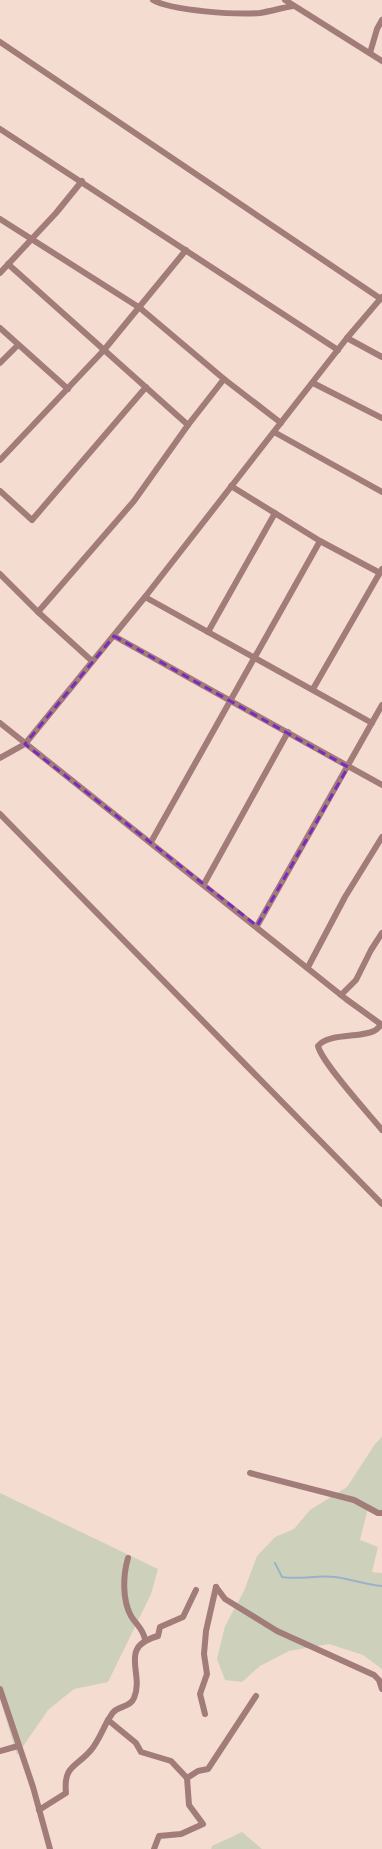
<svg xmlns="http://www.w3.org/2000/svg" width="382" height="1849" viewBox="0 0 382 1849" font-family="'Fira Sans Condensed',sans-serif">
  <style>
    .green { fill: #cdd1bc }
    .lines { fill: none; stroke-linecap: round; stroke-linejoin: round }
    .stream { stroke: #9db0cb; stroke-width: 2 }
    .minor { stroke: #a17c79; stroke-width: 6 }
    .marked { fill: none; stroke: #7b2cbf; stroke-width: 3; stroke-dasharray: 8 5; stroke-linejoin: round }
  </style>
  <rect width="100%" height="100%" fill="#f5dcd0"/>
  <g class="green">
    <path d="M 382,1437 L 382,1512 L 368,1508 L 360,1540 L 378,1547 L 372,1572 L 382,1573 L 382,1669 L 363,1655 L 329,1644 L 289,1651 L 260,1666 L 242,1682 L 225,1680 L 217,1659 L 225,1626 L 244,1591 L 257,1556 L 275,1537 L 294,1529 L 310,1510 L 347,1487 L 375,1444 Z"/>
    <path d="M 0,1493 L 158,1569 L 151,1594 L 108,1682 L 74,1689 L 48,1710 L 17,1755 L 0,1699 Z"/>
    <path d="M 242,1832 L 262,1849 L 211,1849 L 212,1846 Z"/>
  </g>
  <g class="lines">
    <path class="stream" d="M 275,1563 L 282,1577 C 301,1580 316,1575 335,1577 C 351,1579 366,1585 382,1586"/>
    <g class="minor">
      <path d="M 153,0 C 172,11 237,15 260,13 C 271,11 282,8 293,6"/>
      <path d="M 285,0 L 382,61"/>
      <path d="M 0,42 L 381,299"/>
      <path d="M 370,53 L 377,29 L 382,20"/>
      <path d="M 0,129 L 338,350"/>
      <path d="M 0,219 L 140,308 L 224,379 L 281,423"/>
      <path d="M 8,264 L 188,425"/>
      <path d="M 0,273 L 56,213 L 82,181"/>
      <path d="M 0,328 L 68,389"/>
      <path d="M 347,338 L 382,357"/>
      <path d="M 0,363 L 18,345"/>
      <path d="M 313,383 L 382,418"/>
      <path d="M 274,432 L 382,492"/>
      <path d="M 0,460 L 104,350 L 186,250"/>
      <path d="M 231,486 L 320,541 L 380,573"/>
      <path d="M 0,491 L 32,520 L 146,387"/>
      <path d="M 0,574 L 38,612 L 92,661"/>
      <path d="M 145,597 L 372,723"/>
      <path d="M 38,612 L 134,501 L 188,425 L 224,379"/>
      <path d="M 208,632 L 275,513"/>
      <path d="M 114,636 L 382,785"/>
      <path d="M 313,689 L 382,569"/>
      <path d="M 0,723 L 346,999 L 382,1025"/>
      <path d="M 0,758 L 25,744 L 145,597 L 347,338 L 382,297"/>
      <path d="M 0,814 L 382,1204"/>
      <path d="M 151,842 L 320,541"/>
      <path d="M 204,884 L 288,732"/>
      <path d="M 257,926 L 382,705"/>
      <path d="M 308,967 L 345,897 L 382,837"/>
      <path d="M 341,995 L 356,980 L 371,950 L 382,933"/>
      <path d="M 381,1025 C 379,1027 377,1030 374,1031 C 360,1038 328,1033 318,1046 C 322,1063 369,1114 382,1130"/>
      <path d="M 250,1473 L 354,1500 L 378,1513 L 382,1513"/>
      <path d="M 128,1558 C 123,1575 122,1600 131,1616 C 137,1626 142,1627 145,1639"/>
      <path d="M 216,1587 L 225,1599 L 277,1631 L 374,1675 L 379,1680 L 382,1689"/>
      <path d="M 0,1689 L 33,1787 L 50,1849"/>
      <path d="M 205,1714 L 200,1694 L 207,1674 L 204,1654 L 206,1631 L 216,1587"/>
      <path d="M 108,1720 C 111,1716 112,1712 116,1710 C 122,1706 131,1706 134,1698 C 145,1673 117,1647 158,1636 L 160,1627 L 183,1617 L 196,1590"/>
      <path d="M 0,1751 L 18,1746"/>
      <path d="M 187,1778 L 198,1771 L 208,1769 L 256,1696"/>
      <path d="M 39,1810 L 66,1793 C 63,1765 77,1767 91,1750 C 98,1742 103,1729 108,1720 L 136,1743 L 141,1752 L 171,1761 L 187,1778 L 189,1805 L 203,1824 L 181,1834 L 159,1836 L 154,1849"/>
    </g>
  </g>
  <path class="marked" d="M 114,636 L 348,767 L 257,926 L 25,744 Z"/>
</svg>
